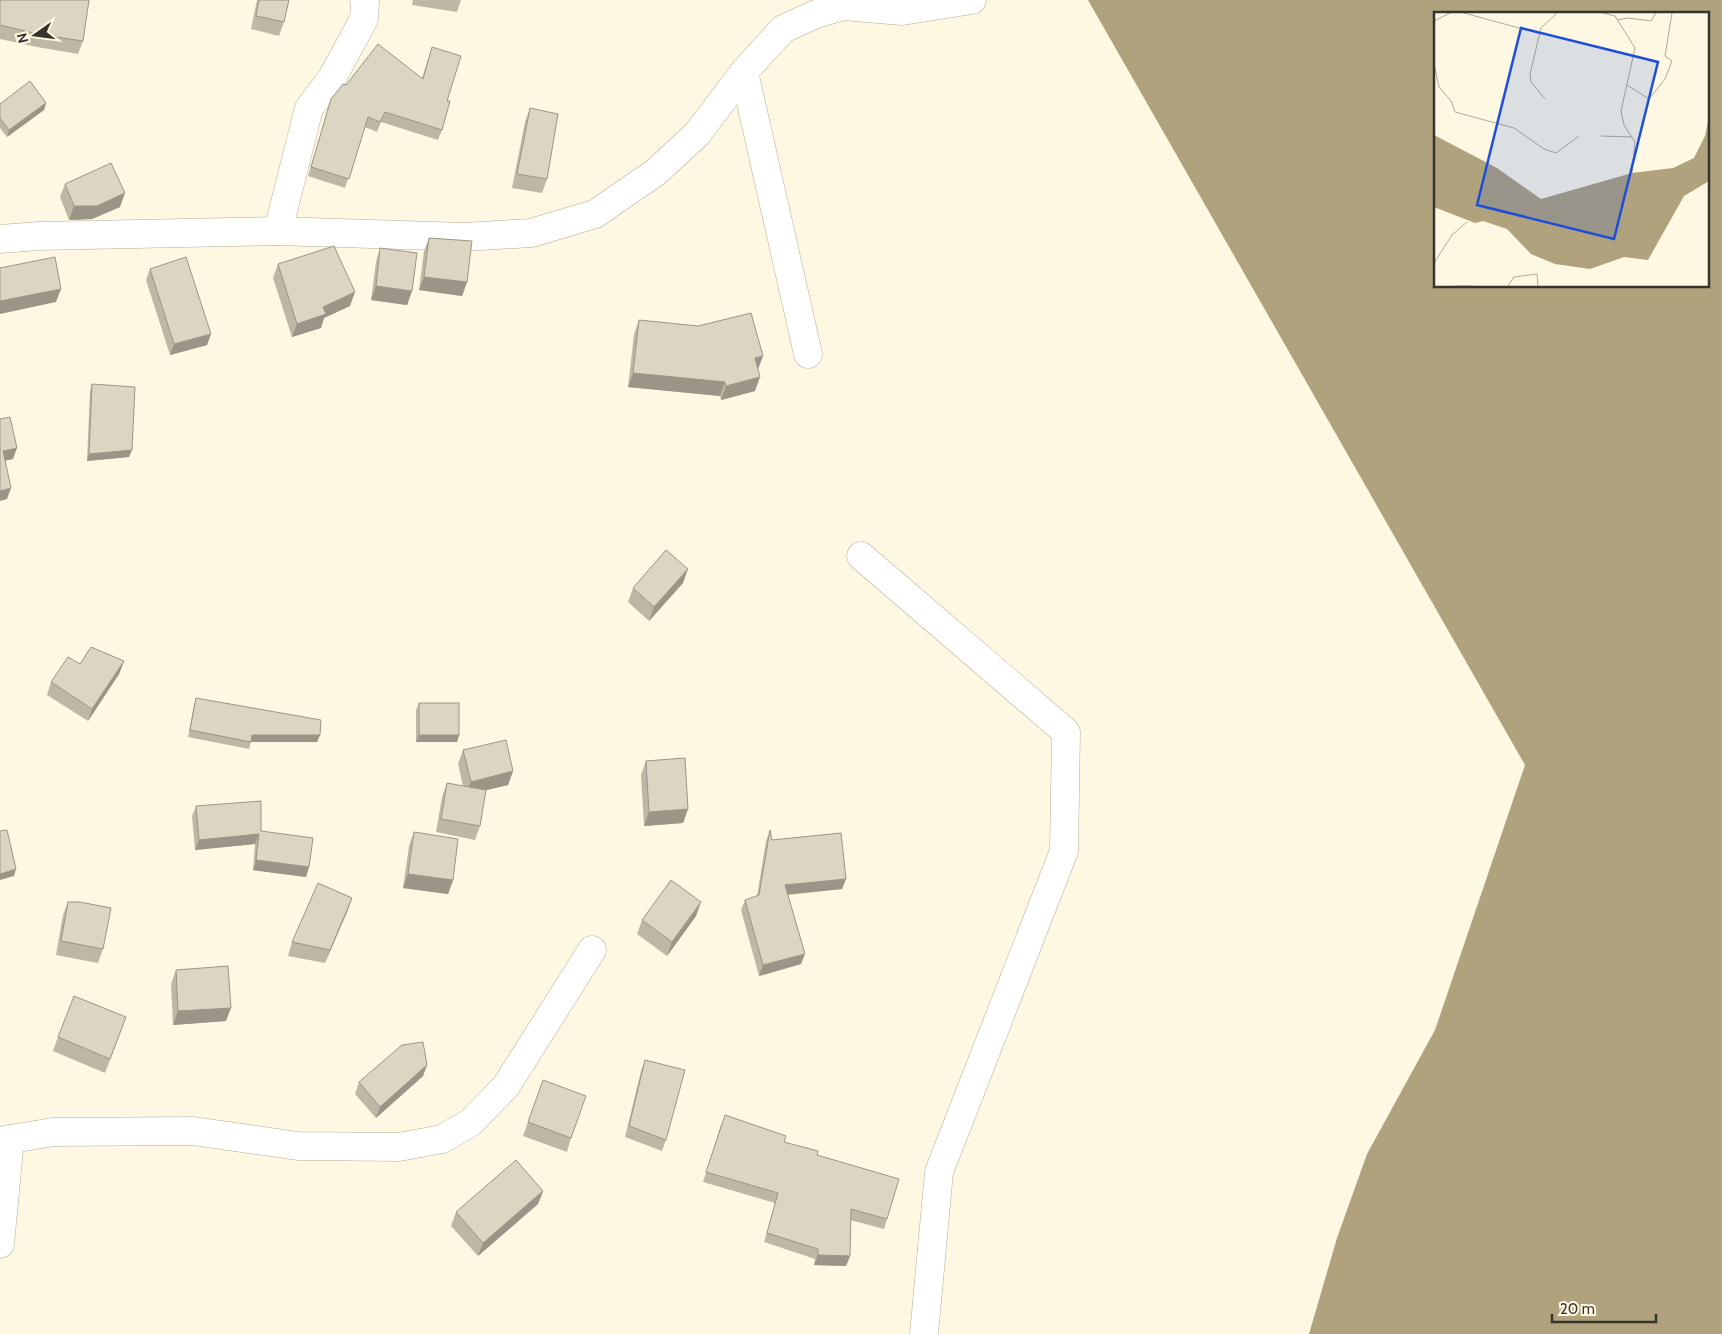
<svg xmlns="http://www.w3.org/2000/svg" width="1722" height="1334" viewBox="0 0 1722 1334" font-family="Cabin,sans-serif">
  <style>
    .water { fill: #afa27d; fill-rule: evenodd }
    .lines { fill: none; stroke-linecap: round; stroke-linejoin: round }
    .minor-casing { stroke: #b3ad99; stroke-width: 29 }
    .minor { stroke: #fff; stroke-width: 28 }
    .wall { fill: #bdb7a6 }
    .shaded-wall { fill: #9a9587 }
    .building { fill: #dcd5c1; stroke: #9a9587 }
    .inset-road { fill: none; stroke: #aeaa9a; stroke-width: 1 }
    .view { fill: #1d4ed8; fill-opacity: 0.15; stroke: #1d4ed8; stroke-width: 2.5 }
    .inset-edge { fill: none; stroke: #36342c; stroke-width: 2.5 }
  </style>
  <rect width="100%" height="100%" fill="#fef8e3"/>
  <path class="water" d="M 1088,0 L 1722,0 L 1722,1334 L 1309,1334 L 1337,1238 L 1367,1154 L 1435,1030 L 1525,765 ZM 1436,14 L 1708,14 L 1708,286 L 1436,286 Z"/>
  <g class="lines">
    <g class="minor-casing">
      <g id="minor">
        <path d="M 744,72 L 808,354"/>
        <path d="M 278,231 L 309,108 L 332,78 L 364,19 L 365,1 L 364,0"/>
        <path d="M 0,239 L 39,236 L 278,231 L 464,237 L 531,233 L 595,214 L 656,172 L 697,134 L 744,72 L 783,29 L 816,14 L 843,6 L 902,11 L 972,0"/>
        <path d="M 861,556 L 1066,732 L 1064,851 L 939,1172 L 924,1334"/>
        <path d="M 0,1141 L 53,1132 L 193,1131 L 298,1146 L 399,1147 L 442,1139 L 470,1123 L 506,1086 L 592,950"/>
        <path d="M 0,1244 L 10,1139"/>
      </g>
    </g>
    <use href="#minor" class="minor"/>
  </g>
  <g class="wall">
    <path d="M 0,0 L 83,41 L 78,54 L 37,47 L 0,39 Z"/>
    <path d="M 257,0 L 289,0 L 284,22 L 279,36 L 251,29 Z"/>
    <path d="M 413,0 L 461,0 L 457,12 L 412,5 Z"/>
    <path d="M 432,47 L 447,101 L 442,130 L 438,140 L 381,122 L 377,132 L 365,127 L 345,188 L 308,176 L 331,99 L 346,85 L 422,78 Z"/>
    <path d="M 46,103 L 44,110 L 7,137 L 0,128 L 0,104 Z"/>
    <path d="M 530,108 L 547,179 L 542,193 L 512,188 L 525,122 Z"/>
    <path d="M 65,184 L 120,207 L 92,219 L 69,220 L 60,197 Z"/>
    <path d="M 429,238 L 467,282 L 462,296 L 419,290 L 424,251 Z"/>
    <path d="M 380,248 L 412,291 L 407,305 L 371,300 L 376,262 Z"/>
    <path d="M 278,264 L 350,306 L 324,318 L 321,328 L 292,337 L 273,278 Z"/>
    <path d="M 150,269 L 207,345 L 170,355 L 146,280 Z"/>
    <path d="M 639,320 L 763,356 L 758,369 L 755,391 L 721,400 L 720,396 L 628,387 L 634,334 Z"/>
    <path d="M 92,384 L 129,457 L 87,461 L 90,391 Z"/>
    <path d="M 683,583 L 649,621 L 628,602 L 633,588 Z"/>
    <path d="M 124,661 L 119,674 L 88,721 L 47,695 L 51,682 L 80,664 Z"/>
    <path d="M 196,698 L 320,735 L 317,742 L 251,742 L 249,749 L 188,737 L 194,704 Z"/>
    <path d="M 419,703 L 459,735 L 457,742 L 416,742 L 416,710 Z"/>
    <path d="M 463,750 L 513,771 L 508,785 L 486,790 L 480,826 L 475,840 L 436,832 L 442,797 L 447,783 L 463,786 L 458,764 Z"/>
    <path d="M 646,761 L 688,809 L 683,823 L 644,826 L 641,775 Z"/>
    <path d="M 196,806 L 261,831 L 309,867 L 306,877 L 253,870 L 255,844 L 195,850 L 192,816 Z"/>
    <path d="M 770,830 L 772,840 L 846,879 L 842,889 L 788,895 L 801,964 L 759,976 L 741,910 L 745,900 L 757,896 L 766,841 Z"/>
    <path d="M 414,832 L 453,880 L 448,894 L 403,888 L 409,846 Z"/>
    <path d="M 352,898 L 347,912 L 325,963 L 288,956 L 292,942 Z"/>
    <path d="M 68,902 L 103,949 L 98,963 L 56,955 L 63,915 Z"/>
    <path d="M 696,916 L 667,956 L 637,934 L 642,920 Z"/>
    <path d="M 176,970 L 226,1021 L 173,1025 L 171,984 Z"/>
    <path d="M 121,1031 L 105,1073 L 53,1051 L 58,1037 Z"/>
    <path d="M 645,1060 L 666,1140 L 662,1151 L 625,1137 L 641,1071 Z"/>
    <path d="M 427,1065 L 423,1076 L 376,1118 L 355,1094 L 359,1082 Z"/>
    <path d="M 543,1080 L 571,1138 L 567,1152 L 523,1136 Z"/>
    <path d="M 721,1125 L 784,1142 L 887,1219 L 884,1229 L 850,1220 L 850,1256 L 846,1266 L 814,1265 L 815,1259 L 764,1242 L 775,1203 L 703,1182 Z"/>
    <path d="M 543,1191 L 538,1204 L 478,1256 L 451,1226 L 456,1212 Z"/>
  </g>
  <g class="shaded-wall">
    <path d="M 46,103 L 44,110 L 7,137 L 9,130 Z"/>
    <path d="M 125,193 L 120,207 L 92,219 L 69,220 L 74,206 Z"/>
    <path d="M 424,277 L 467,282 L 462,296 L 419,290 Z"/>
    <path d="M 376,286 L 412,291 L 407,305 L 371,300 Z"/>
    <path d="M 61,289 L 56,302 L 0,314 L 0,301 Z"/>
    <path d="M 355,292 L 350,306 L 324,318 L 321,328 L 292,337 L 297,324 L 323,307 Z"/>
    <path d="M 211,334 L 207,345 L 170,355 L 174,344 Z"/>
    <path d="M 763,356 L 758,369 L 755,358 Z"/>
    <path d="M 633,373 L 725,382 L 720,396 L 628,387 Z"/>
    <path d="M 760,377 L 755,391 L 721,400 L 726,386 Z"/>
    <path d="M 17,448 L 13,459 L 0,462 L 3,451 Z"/>
    <path d="M 132,450 L 129,457 L 87,461 L 89,454 Z"/>
    <path d="M 11,488 L 7,499 L 0,501 L 0,491 Z"/>
    <path d="M 688,569 L 683,583 L 649,621 L 654,607 Z"/>
    <path d="M 124,661 L 119,674 L 88,721 L 92,709 Z"/>
    <path d="M 252,735 L 320,735 L 317,742 L 249,742 Z"/>
    <path d="M 419,735 L 459,735 L 457,742 L 416,742 Z"/>
    <path d="M 513,771 L 508,785 L 466,795 L 471,782 Z"/>
    <path d="M 688,809 L 683,823 L 644,826 L 649,812 Z"/>
    <path d="M 259,834 L 255,844 L 195,850 L 199,840 Z"/>
    <path d="M 256,860 L 309,867 L 306,877 L 253,870 Z"/>
    <path d="M 16,869 L 14,876 L 0,880 L 0,874 Z"/>
    <path d="M 408,874 L 453,880 L 448,894 L 403,888 Z"/>
    <path d="M 846,879 L 842,889 L 781,895 L 785,885 Z"/>
    <path d="M 352,898 L 347,912 L 325,963 L 330,950 Z"/>
    <path d="M 701,902 L 696,916 L 667,956 L 672,942 Z"/>
    <path d="M 805,954 L 801,964 L 759,976 L 763,965 Z"/>
    <path d="M 231,1008 L 226,1021 L 173,1025 L 178,1011 Z"/>
    <path d="M 427,1065 L 423,1076 L 376,1118 L 380,1107 Z"/>
    <path d="M 543,1191 L 538,1204 L 478,1256 L 483,1243 Z"/>
    <path d="M 818,1255 L 850,1256 L 846,1266 L 814,1265 Z"/>
  </g>
  <g class="building">
    <path d="M 0,0 L 89,0 L 83,41 L 42,35 L 0,25 Z"/>
    <path d="M 259,0 L 289,0 L 284,22 L 256,16 Z"/>
    <path d="M 378,44 L 423,79 L 432,47 L 461,56 L 447,101 L 450,101 L 442,130 L 385,112 L 380,122 L 368,117 L 349,179 L 311,167 L 331,99 L 343,84 L 346,85 Z"/>
    <path d="M 30,81 L 46,103 L 9,130 L 0,118 L 0,104 Z"/>
    <path d="M 530,108 L 558,114 L 547,179 L 517,174 Z"/>
    <path d="M 111,163 L 125,193 L 97,206 L 74,206 L 65,184 Z"/>
    <path d="M 429,238 L 472,241 L 467,282 L 424,277 Z"/>
    <path d="M 334,246 L 355,292 L 323,307 L 326,314 L 297,324 L 278,264 Z"/>
    <path d="M 380,248 L 417,253 L 412,291 L 376,286 Z"/>
    <path d="M 55,257 L 61,289 L 0,301 L 0,268 Z"/>
    <path d="M 186,257 L 211,334 L 174,344 L 150,269 Z"/>
    <path d="M 751,313 L 763,356 L 755,358 L 760,377 L 726,386 L 725,382 L 633,373 L 639,320 L 698,326 Z"/>
    <path d="M 92,384 L 135,387 L 132,450 L 89,454 Z"/>
    <path d="M 10,417 L 17,448 L 3,451 L 11,488 L 0,491 L 0,419 Z"/>
    <path d="M 666,550 L 688,569 L 654,607 L 633,588 Z"/>
    <path d="M 91,647 L 124,661 L 92,709 L 51,682 L 68,657 L 80,664 Z"/>
    <path d="M 196,698 L 321,720 L 320,735 L 252,735 L 251,742 L 190,730 Z"/>
    <rect x="419" y="703" width="40" height="32"/>
    <path d="M 506,740 L 513,771 L 471,782 L 463,750 Z"/>
    <path d="M 685,758 L 688,809 L 649,812 L 646,761 Z"/>
    <path d="M 447,783 L 486,790 L 480,826 L 441,819 Z"/>
    <path d="M 261,801 L 261,831 L 313,838 L 309,867 L 256,860 L 259,834 L 199,840 L 196,806 Z"/>
    <path d="M 7,830 L 16,869 L 0,874 L 0,831 Z"/>
    <path d="M 770,830 L 772,840 L 841,833 L 846,879 L 785,885 L 805,954 L 763,965 L 745,900 L 759,895 Z"/>
    <path d="M 414,832 L 458,839 L 453,880 L 408,874 Z"/>
    <path d="M 671,880 L 701,902 L 672,942 L 642,920 Z"/>
    <path d="M 318,883 L 352,898 L 330,950 L 292,942 Z"/>
    <path d="M 68,902 L 80,902 L 111,908 L 103,949 L 61,941 Z"/>
    <path d="M 228,966 L 231,1008 L 178,1011 L 176,970 Z"/>
    <path d="M 74,996 L 126,1017 L 110,1059 L 58,1037 Z"/>
    <path d="M 423,1042 L 427,1065 L 380,1107 L 359,1082 L 402,1045 Z"/>
    <path d="M 645,1060 L 685,1070 L 666,1140 L 629,1126 Z"/>
    <path d="M 543,1080 L 586,1096 L 571,1138 L 528,1122 Z"/>
    <path d="M 725,1115 L 786,1136 L 784,1142 L 818,1151 L 817,1155 L 899,1179 L 887,1219 L 851,1209 L 850,1256 L 818,1255 L 818,1249 L 767,1233 L 778,1193 L 706,1172 Z"/>
    <path d="M 516,1160 L 543,1191 L 483,1243 L 456,1212 Z"/>
  </g>
  <g transform="translate(1434 12)">
    <rect width="275" height="275" fill="#fef8e3"/>
    <path d="M 275,105 L 275,169 L 250,184 L 214,248 L 190,245 L 156,257 L 121,252 L 97,242 L 73,217 L 49,209 L 41,211 L 0,195 L 0,123 L 63,156 L 107,187 L 198,161 L 239,156 L 260,146 L 271,124 Z" fill="#afa27d"/>
    <path class="inset-road" d="M 30,1 L 107,22M 169,1 L 181,4 L 201,36 L 187,99 L 190,113 L 201,130 L 198,161M 183,8 L 194,6 L 217,9 L 222,1M 0,9 L 16,1M 0,52 L 5,75 L 17,89 L 21,100 L 80,116 L 110,137 L 122,141 L 145,124M 193,73 L 215,87 L 231,67 L 238,49 L 231,44 L 238,1M 111,87 L 97,70 L 96,62 L 107,16 L 123,1M 167,124 L 198,125M 0,251 L 18,223 L 33,210M 21,274 L 39,274M 74,274 L 80,265 L 103,262 L 104,274"/>
    <path class="view" d="M 87,16 L 224,50 L 180,227 L 43,193 Z"/>
    <rect width="275" height="275" class="inset-edge"/>
  </g>
  <g transform="translate(35 35) rotate(256)" stroke="#fef8e3" stroke-width="4" paint-order="stroke">
  <path d="M0-4L9 19L0 12L-9 19Z" fill="#36342c"/>
  <text y="-8" font-size="14" font-weight="bold" text-anchor="middle" fill="#36342c">N</text>
  </g>
  <path d="M1552 1314v8h104v-8" fill="none" stroke="#36342c" stroke-width="2.5"/>
  <text x="1560" y="1314" font-size="15" fill="#36342c" stroke="#fef8e3" stroke-width="4" paint-order="stroke">20 m</text>
</svg>
